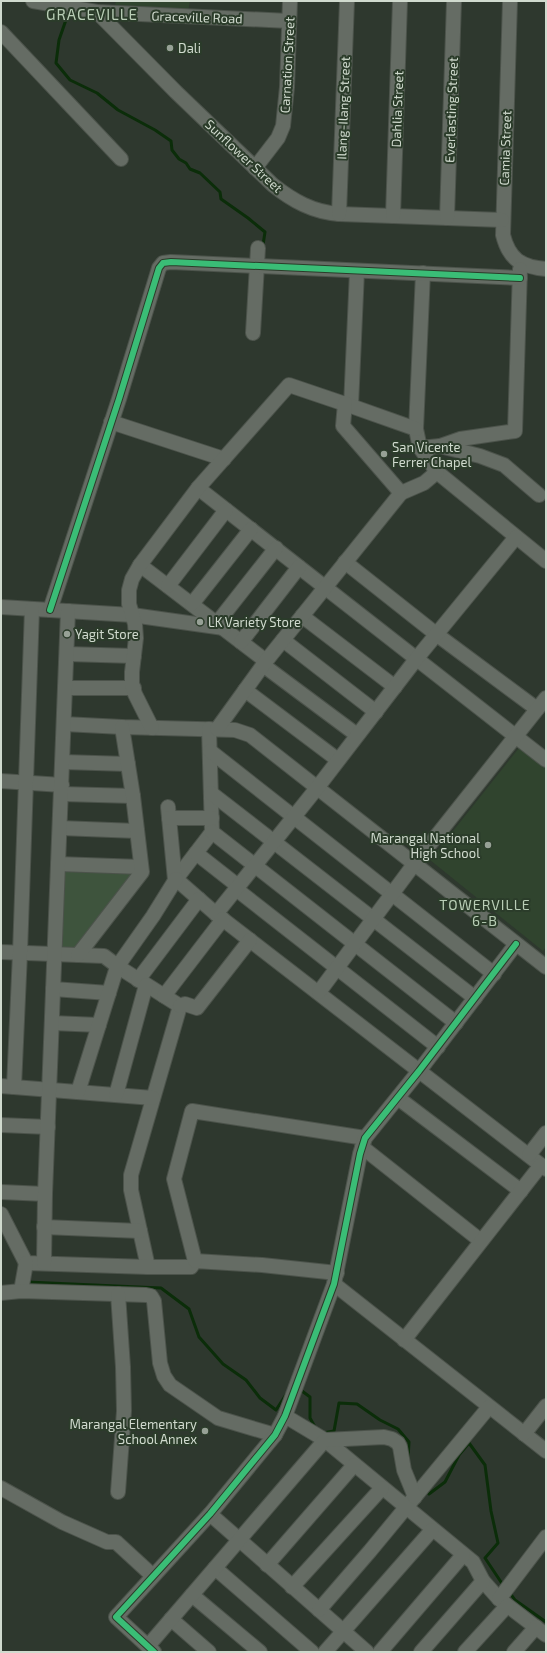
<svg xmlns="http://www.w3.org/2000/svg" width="547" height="1653" viewBox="0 0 547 1653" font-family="'Exo 2',sans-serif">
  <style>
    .built { fill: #30442e }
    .green { fill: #3e543d }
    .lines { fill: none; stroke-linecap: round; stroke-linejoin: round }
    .stream { stroke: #0b2d09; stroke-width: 3 }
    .minor-casing { stroke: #4c534b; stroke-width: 16 }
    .minor { stroke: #656c64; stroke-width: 14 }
    .cycleway-casing { stroke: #2b3c2a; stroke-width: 8 }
    .cycleway { stroke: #3abd76; stroke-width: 6 }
    .poi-dot { fill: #97a196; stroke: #2b3c2a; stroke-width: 1.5 }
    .labels { text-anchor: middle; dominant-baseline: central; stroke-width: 4; stroke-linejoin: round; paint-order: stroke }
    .street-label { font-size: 13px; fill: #d0dace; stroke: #2b3c2a }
    .poi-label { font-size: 13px; fill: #d0dace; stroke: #2b3c2a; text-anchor: start }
    .neighbourhood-label { font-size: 14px; letter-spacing: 1px; fill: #b9ceb6; stroke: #2b3c2a }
    .quarter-label { font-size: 15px; letter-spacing: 1px; fill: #b9ceb6; stroke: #2b3c2a }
  </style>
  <rect width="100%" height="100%" fill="#2e382e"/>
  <g class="built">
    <path d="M 116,1 L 190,1 L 188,12 L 115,6 Z"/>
    <path d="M 519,748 L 546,769 L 546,947 L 543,951 L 430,860 Z"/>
  </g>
  <path class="green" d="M 64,866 L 139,868 L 76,951 L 61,950 Z"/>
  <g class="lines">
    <g class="stream">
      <path d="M 68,14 L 59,40 L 56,63 L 70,80 L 97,93 L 118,110 L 155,130 L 171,141 L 172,150 L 179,159 L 186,163 L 190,169 L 200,173 L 220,192 L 221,199 L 248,218 L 265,232 L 263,245"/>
      <path d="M 27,1282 L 161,1288 L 189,1309 L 199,1337 L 223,1364 L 246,1380 L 260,1398 L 276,1410 L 287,1393"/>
      <path d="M 302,1391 L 310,1397 L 310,1418 L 315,1427"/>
      <path d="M 323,1433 L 334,1431 L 339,1403 L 357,1404 L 380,1420 L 398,1429 L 409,1442 L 408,1459"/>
      <path d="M 429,1494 L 445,1482 L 459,1455 L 469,1443 L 485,1465 L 491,1511 L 498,1543 L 485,1558 L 503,1585"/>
      <path d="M 510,1593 L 515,1600 L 546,1622"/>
    </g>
    <g class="minor-casing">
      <g id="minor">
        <path d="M 33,1 L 97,12 L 289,21"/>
        <path d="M 510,1 L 503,235 C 509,259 521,267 546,269"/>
        <path d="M 97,12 L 176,92 L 273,185 C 293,201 313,212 339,214 L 502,220"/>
        <path d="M 1,32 L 121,159"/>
        <path d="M 255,168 L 278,138 L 283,126 L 287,87 L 290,1"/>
        <path d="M 339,214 L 347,1"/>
        <path d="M 393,216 L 400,1"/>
        <path d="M 447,218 L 454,1"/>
        <path d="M 423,273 L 416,429 L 420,448 L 437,472 L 546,561"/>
        <path d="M 253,333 L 258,248"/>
        <path d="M 351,406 L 357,271"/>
        <path d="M 111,422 L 224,459"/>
        <path d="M 440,446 L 480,456 L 504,465 L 539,495"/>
        <path d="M 420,448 L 440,446 L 460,439 L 515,431 L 520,269"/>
        <path d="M 198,488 L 546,760"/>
        <path d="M 401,493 L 424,483 L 437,472"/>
        <path d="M 345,562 L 436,634 L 537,709"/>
        <path d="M 140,565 L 266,661"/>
        <path d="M 168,586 L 226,510"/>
        <path d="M 192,604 L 251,529"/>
        <path d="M 1,607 L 132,615 L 224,628"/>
        <path d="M 50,610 L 119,399 L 159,268 L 163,263 L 171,262 L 520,278"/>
        <path d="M 302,616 L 395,687"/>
        <path d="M 217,623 L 276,548"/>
        <path d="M 283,640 L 376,712"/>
        <path d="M 241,642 L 299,567"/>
        <path d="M 67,654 L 134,656"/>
        <path d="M 263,665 L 357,735"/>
        <path d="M 65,688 L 134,688"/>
        <path d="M 245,690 L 338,760"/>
        <path d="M 64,724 L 122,727 L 235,730 L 250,735 L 546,967"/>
        <path d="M 152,728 L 135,694 L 132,684 L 132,672 L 136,638 L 135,624 L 129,604 L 129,590 L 132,579 L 140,565 L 198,488 L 289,385 L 351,406 L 416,429"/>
        <path d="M 209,729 L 212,832 L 176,879 L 216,914 L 546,1169"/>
        <path d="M 217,729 L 266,661 L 401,493 L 343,426 L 345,403"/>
        <path d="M 210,751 L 494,974"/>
        <path d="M 63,762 L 128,764"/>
        <path d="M 1,781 L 62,785"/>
        <path d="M 211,793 L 475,998"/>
        <path d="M 62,794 L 133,796"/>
        <path d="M 168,807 L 175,880"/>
        <path d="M 169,818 L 212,818"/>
        <path d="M 60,828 L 137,831"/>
        <path d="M 212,832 L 456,1023"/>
        <path d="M 196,853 L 238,886"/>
        <path d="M 58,864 L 141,867"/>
        <path d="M 236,889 L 438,1047"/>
        <path d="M 216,914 L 317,788 L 417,658 L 516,537"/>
        <path d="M 1,952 L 104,956 L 120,968 L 180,1006 L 131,1175 L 131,1190 L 148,1267"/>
        <path d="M 78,955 L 142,872 L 133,796 L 122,727"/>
        <path d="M 138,980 L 199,899"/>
        <path d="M 53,989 L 109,993"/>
        <path d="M 319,992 L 415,863 L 546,698"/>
        <path d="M 164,996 L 223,919"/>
        <path d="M 180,1006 L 185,1004 L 197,1008 L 250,940"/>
        <path d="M 52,1023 L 99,1025"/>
        <path d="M 1,1086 L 153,1098"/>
        <path d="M 14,1087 L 20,953 L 32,609"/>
        <path d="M 78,1092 L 117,967 L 153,916 L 176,879"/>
        <path d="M 116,1095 L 146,985"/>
        <path d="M 398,1098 L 521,1191"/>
        <path d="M 1,1125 L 48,1127"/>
        <path d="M 362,1147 L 481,1241"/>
        <path d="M 529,1155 L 546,1133"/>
        <path d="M 1,1192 L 45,1194"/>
        <path d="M 1,1214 L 26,1263 L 148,1267 L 191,1267 L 195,1261 L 262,1265 L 337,1273"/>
        <path d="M 44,1227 L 140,1231"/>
        <path d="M 195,1261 L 174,1179 L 192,1111 L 365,1138"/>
        <path d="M 44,1263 L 45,1194 L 68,611"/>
        <path d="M 334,1284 L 546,1451"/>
        <path d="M 21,1291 L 26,1263"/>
        <path d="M 1,1293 L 21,1291 L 146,1295 L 151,1296 L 154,1301 L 160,1363 L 164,1376 L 170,1385 L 218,1418 L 275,1435"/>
        <path d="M 118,1294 L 123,1367 L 124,1411 L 118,1492"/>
        <path d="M 404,1340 L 541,1165"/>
        <path d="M 285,1416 L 325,1440 L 473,1562 L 483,1581 L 499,1599 L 546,1635"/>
        <path d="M 524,1434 L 546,1406"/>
        <path d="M 1,1488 L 62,1522 L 107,1542 L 116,1542 L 153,1576"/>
        <path d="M 210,1514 L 367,1652"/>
        <path d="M 267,1565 L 354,1465"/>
        <path d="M 215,1568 L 312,1652"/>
        <path d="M 292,1587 L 382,1488"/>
        <path d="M 192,1595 L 260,1652"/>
        <path d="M 499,1599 L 546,1537"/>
        <path d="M 319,1610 L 370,1551 L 489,1407"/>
        <path d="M 171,1619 L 209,1652"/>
        <path d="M 148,1646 L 325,1440 L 384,1437 L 392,1439 L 398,1443 L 400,1447 L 404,1470 L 415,1497"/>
        <path d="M 154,1652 L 116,1617 L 210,1514 L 275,1435 L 285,1416 L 334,1284 L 360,1154 L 365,1138 L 419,1071 L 516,944"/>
        <path d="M 325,1652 L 432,1530"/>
        <path d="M 380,1652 L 463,1555"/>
        <path d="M 421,1652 L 483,1581"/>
        <path d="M 465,1652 L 507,1606"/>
        <path d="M 514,1652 L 536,1627"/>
      </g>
    </g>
    <use href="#minor" class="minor"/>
    <g class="cycleway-casing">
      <g id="cycleway">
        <path d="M 50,610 L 119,399 L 159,268 L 163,263 L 171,262 L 520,278"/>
        <path d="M 154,1652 L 116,1617 L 210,1514 L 275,1435 L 285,1416 L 334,1284 L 360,1154 L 365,1138 L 419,1071 L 516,944"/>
      </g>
    </g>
    <use href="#cycleway" class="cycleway"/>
  </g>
  <g class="poi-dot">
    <circle cx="170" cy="48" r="4"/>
    <circle cx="384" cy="454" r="4"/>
    <circle cx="200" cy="622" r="4"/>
    <circle cx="67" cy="634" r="4"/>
    <circle cx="488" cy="845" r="4"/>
    <circle cx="205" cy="1431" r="4"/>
  </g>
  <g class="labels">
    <g class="street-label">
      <text transform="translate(197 17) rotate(2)">Graceville Road</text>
      <text transform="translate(287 65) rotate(-87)">Carnation Street</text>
      <text transform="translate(343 108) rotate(-88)">Ilang-Ilang Street</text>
      <text transform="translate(397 109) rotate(-88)">Dahlia Street</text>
      <text transform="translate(451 110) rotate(-88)">Everlasting Street</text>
      <text transform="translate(505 148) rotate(-88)">Camia Street</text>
      <text transform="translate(244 156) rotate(43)">Sunflower Street</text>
    </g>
    <g class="poi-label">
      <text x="178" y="48">Dali</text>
      <text x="392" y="447">San Vicente<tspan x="392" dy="15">Ferrer Chapel</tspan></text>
      <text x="208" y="622">LK Variety Store</text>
      <text x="75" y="634">Yagit Store</text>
      <text x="480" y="838" text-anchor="end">Marangal National<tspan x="480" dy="15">High School</tspan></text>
      <text x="197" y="1424" text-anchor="end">Marangal Elementary<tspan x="197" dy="15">School Annex</tspan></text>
    </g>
    <g class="neighbourhood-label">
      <text x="485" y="904">TOWERVILLE<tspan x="485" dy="16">6-B</tspan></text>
    </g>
    <g class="quarter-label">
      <text x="92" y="14">GRACEVILLE</text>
    </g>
  </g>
  <rect width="547" height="1653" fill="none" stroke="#d0dace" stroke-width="4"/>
</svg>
